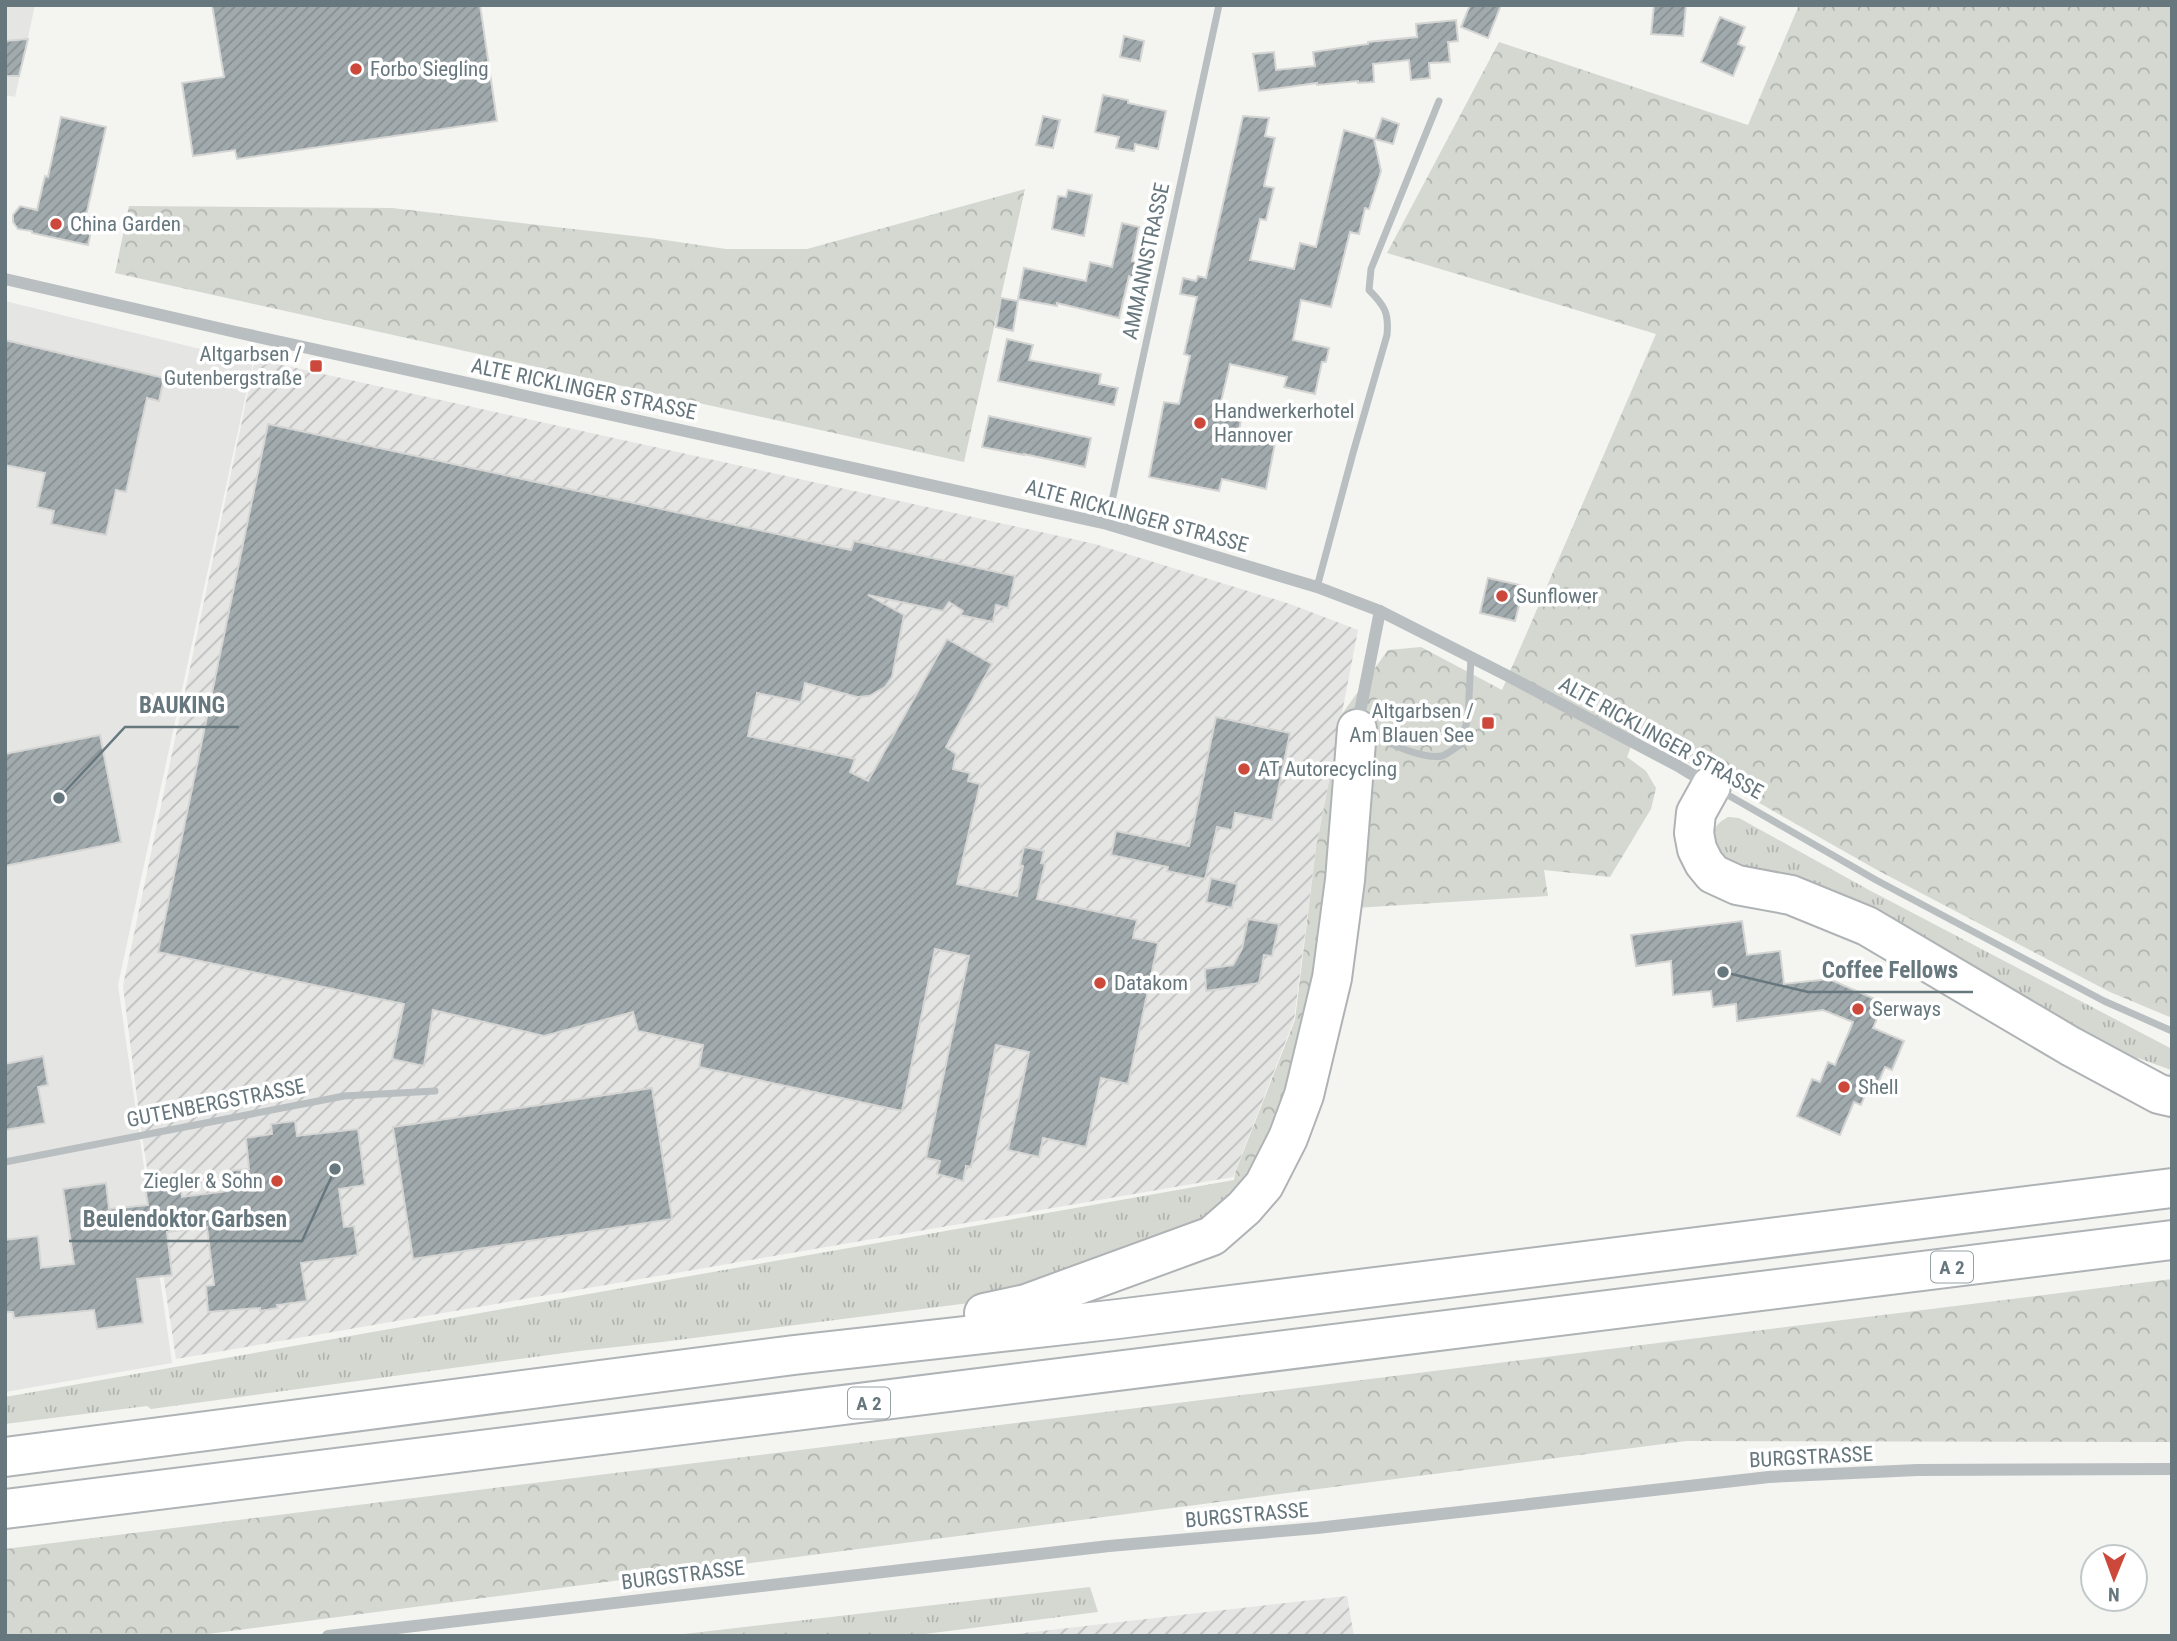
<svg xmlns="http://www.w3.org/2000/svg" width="2177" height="1641" viewBox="0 0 2177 1641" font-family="'Roboto Condensed',sans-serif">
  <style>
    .built { fill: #e5e5e4 }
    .industrial { fill: url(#industrial-furrows) }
    .grass { fill: url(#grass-tufts) }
    .forest { fill: url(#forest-crowns) }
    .building { fill: url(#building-hatch); stroke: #d5d5d4; stroke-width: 2 }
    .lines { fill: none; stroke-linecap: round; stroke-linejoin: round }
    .motorway-casing { stroke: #afb3b5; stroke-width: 42 }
    .minor { stroke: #b9bec0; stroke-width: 7 }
    .tertiary { stroke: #b9bec0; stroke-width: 12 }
    .motorway { stroke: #fff; stroke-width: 38 }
    .poi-dot { fill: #cb483a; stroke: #fff; stroke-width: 2.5 }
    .labels { text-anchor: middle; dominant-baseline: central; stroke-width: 7; stroke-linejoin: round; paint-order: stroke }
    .shield { fill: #fff; stroke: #95a0a5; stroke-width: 2 }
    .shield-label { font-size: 19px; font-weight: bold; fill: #67777e }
    .poi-label { font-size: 21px; fill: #67777e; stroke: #fff; text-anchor: start }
    .street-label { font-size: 21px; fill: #67777e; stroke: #fff }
    .leader { fill: none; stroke: #67777e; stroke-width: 2.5 }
    .callout-dot { fill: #67777e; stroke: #fff; stroke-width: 2.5 }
    .callout-label { font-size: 23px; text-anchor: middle; font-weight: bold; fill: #67777e; stroke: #fff; stroke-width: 7; stroke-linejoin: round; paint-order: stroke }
  </style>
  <defs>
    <pattern id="industrial-furrows" width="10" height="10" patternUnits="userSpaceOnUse" patternTransform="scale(1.75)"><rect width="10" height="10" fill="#e5e5e4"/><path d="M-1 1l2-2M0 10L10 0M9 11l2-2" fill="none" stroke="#bdbebe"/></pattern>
    <pattern id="grass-tufts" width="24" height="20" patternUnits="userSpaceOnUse" patternTransform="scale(1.75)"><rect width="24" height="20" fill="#d4d8d1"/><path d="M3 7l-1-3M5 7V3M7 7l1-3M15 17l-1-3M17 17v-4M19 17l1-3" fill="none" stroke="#b0b4af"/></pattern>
    <pattern id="forest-crowns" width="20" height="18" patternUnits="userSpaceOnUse" patternTransform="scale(1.75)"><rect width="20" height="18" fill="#d4d8d1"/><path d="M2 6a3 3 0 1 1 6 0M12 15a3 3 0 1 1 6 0" fill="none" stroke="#b0b4af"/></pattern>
    <pattern id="building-hatch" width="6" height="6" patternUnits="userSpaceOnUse" patternTransform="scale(1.75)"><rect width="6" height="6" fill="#a1aaad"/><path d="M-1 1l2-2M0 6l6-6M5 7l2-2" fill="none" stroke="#878f92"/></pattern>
  </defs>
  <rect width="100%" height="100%" fill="#f4f4f1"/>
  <g class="built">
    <path d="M 5,5 L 35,5 L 15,97 L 5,95 Z"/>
    <path d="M 5,301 L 253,362 L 118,985 L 172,1363 L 5,1392 Z"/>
  </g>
  <g class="industrial">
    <path d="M 255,359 L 1095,544 L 1290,604 L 1358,630 L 1316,848 L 1294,1020 L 1233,1177 L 176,1359 L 140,1122 L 123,986 Z"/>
    <path d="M 1347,1596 L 1354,1636 L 999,1636 Z"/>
  </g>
  <g class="grass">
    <path d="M 1728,817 L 1739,818 L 1869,890 L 2172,1049 L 2172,1076 L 2169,1075 L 2171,1070 L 2138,1058 L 2134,1065 L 1721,862 C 1714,842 1705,829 1728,817 Z"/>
    <path d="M 1235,1173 L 1245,1185 L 1206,1221 L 977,1302 L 662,1342 L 579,1351 L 151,1409 L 147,1406 L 5,1424 L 5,1397 L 1234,1180 Z"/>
    <path d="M 1090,1587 L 1098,1612 L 909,1636 L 667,1636 Z"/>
  </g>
  <g class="forest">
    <path d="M 1799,5 L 2172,5 L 2172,1018 L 2110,992 L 1879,871 L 1636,733 L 1627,757 L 1646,771 L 1656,788 L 1651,809 L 1610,877 L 1544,870 L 1548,896 L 1355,908 L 1277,1131 L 1245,1185 L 1235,1173 L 1295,1020 L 1316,848 L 1342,714 L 1388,650 L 1421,647 L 1502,690 L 1656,334 L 1387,253 L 1499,42 L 1748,125 Z"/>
    <path d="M 1025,189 L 964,462 L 115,273 L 129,206 L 392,208 L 651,238 L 726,249 L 807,249 Z"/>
    <path d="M 2172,1279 L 2172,1442 L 1686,1441 L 192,1636 L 5,1636 L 5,1549 Z"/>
  </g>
  <g class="building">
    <path d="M 212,5 L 480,5 L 497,121 L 237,159 L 235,150 L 193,156 L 182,83 L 224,77 Z"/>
    <path d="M 1470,5 L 1501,5 L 1488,38 L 1461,27 Z"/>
    <path d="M 1654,5 L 1686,5 L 1683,36 L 1651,34 Z"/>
    <path d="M 1720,17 L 1745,27 L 1738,44 L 1745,47 L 1733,76 L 1701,62 Z"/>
    <path d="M 1456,20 L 1458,41 L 1448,42 L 1450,62 L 1429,63 L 1430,78 L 1411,80 L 1409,60 L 1373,64 L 1374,82 L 1358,83 L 1358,81 L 1317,85 L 1317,83 L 1259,91 L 1253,54 L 1274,52 L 1276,70 L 1315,66 L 1313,52 L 1368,44 L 1368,42 L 1417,37 L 1416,24 Z"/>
    <path d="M 1124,36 L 1144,41 L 1140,61 L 1120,57 Z"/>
    <path d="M 28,39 L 19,76 L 5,76 L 5,41 Z"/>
    <path d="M 1103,95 L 1128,100 L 1128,103 L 1166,111 L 1158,149 L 1135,144 L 1134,151 L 1116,148 L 1119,137 L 1095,132 Z"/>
    <path d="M 1043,116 L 1060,120 L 1053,148 L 1036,145 Z"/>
    <path d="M 1243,116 L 1269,118 L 1265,136 L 1275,138 L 1264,186 L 1274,188 L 1266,220 L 1260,219 L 1250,260 L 1294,269 L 1300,243 L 1316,247 L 1344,130 L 1374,139 L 1381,171 L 1369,209 L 1365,208 L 1359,234 L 1350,232 L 1331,307 L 1301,300 L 1293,340 L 1329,348 L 1326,362 L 1322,362 L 1315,394 L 1284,387 L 1287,377 L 1230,364 L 1219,410 L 1242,414 L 1239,431 L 1276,438 L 1266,489 L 1222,479 L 1219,491 L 1149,477 L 1164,402 L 1179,404 L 1190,356 L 1184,354 L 1197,297 L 1180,294 L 1183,278 L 1196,281 L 1198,276 L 1206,278 Z"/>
    <path d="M 61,117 L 106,127 L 86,216 L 94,218 L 88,245 L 32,233 L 32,231 L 18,229 L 13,222 L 13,215 L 20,206 L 37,210 L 45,176 L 48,177 Z"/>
    <path d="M 1382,118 L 1399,124 L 1393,144 L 1375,139 Z"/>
    <path d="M 1068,190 L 1092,195 L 1084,236 L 1052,229 L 1058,196 L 1066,197 Z"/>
    <path d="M 1122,223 L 1139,227 L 1132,261 L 1142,264 L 1138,279 L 1129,276 L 1119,318 L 1057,303 L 1057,306 L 1018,299 L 1024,268 L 1086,281 L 1090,262 L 1112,267 Z"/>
    <path d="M 1001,298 L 1018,301 L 1013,331 L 996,327 Z"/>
    <path d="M 1007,339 L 1033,345 L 1029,360 L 1101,374 L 1099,384 L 1118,388 L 1114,405 L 998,381 Z"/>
    <path d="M 5,340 L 164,378 L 159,401 L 147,398 L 126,492 L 116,490 L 106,535 L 51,524 L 54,511 L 37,507 L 45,473 L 5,465 Z"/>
    <path d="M 989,416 L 1091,438 L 1085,467 L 1024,454 L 1024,455 L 982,447 Z"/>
    <path d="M 268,424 L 851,550 L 854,541 L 1015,576 L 1008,608 L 996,605 L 993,622 L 960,615 L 963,611 L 949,602 L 943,611 L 868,595 L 904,615 L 892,677 L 885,687 L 869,696 L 857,697 L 805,683 L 801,702 L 757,693 L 748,736 L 855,759 L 850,772 L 868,781 L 947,639 L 992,664 L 946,747 L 956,754 L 953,769 L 970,773 L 968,781 L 980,784 L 957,884 L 1017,896 L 1023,866 L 1020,865 L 1024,847 L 1044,851 L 1041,863 L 1045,864 L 1037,899 L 1137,920 L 1133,938 L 1158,943 L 1128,1084 L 1101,1078 L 1086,1147 L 1043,1138 L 1039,1157 L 1008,1150 L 1029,1052 L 996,1045 L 971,1167 L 966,1166 L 963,1181 L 937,1174 L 940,1161 L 926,1158 L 969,956 L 935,949 L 902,1111 L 699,1067 L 703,1045 L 638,1031 L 633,1012 L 544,1036 L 433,1010 L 424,1066 L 392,1059 L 404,1004 L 158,952 Z"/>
    <path d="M 1488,578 L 1524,586 L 1515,621 L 1480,613 Z"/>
    <path d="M 1216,717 L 1290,733 L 1272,820 L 1235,813 L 1232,830 L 1217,827 L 1205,879 L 1167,871 L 1168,867 L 1111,855 L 1116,831 L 1189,846 Z"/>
    <path d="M 100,735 L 121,842 L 5,866 L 5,754 Z"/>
    <path d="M 1211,878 L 1237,884 L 1232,908 L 1206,902 Z"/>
    <path d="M 1248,919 L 1279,924 L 1272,956 L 1264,955 L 1259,983 L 1206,991 L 1205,969 L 1233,965 L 1242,949 Z"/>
    <path d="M 1742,921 L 1747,955 L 1780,951 L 1784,984 L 1829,979 L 1884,1003 L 1873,1028 L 1904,1041 L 1892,1070 L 1885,1067 L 1876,1088 L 1869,1085 L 1861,1105 L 1854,1102 L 1840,1135 L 1797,1116 L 1812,1079 L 1820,1082 L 1828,1062 L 1835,1065 L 1853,1022 L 1823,1010 L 1737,1021 L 1736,1004 L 1713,1007 L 1711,991 L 1673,995 L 1671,961 L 1636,966 L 1631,935 Z"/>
    <path d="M 43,1056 L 48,1085 L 38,1087 L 45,1123 L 5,1130 L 5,1064 Z"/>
    <path d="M 652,1088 L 672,1219 L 413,1259 L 393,1127 Z"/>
    <path d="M 295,1121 L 297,1136 L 358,1129 L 365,1185 L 339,1189 L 344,1227 L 354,1226 L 358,1255 L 301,1263 L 307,1301 L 277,1305 L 278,1308 L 260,1311 L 260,1308 L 208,1312 L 206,1286 L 214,1285 L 207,1227 L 167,1232 L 172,1275 L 137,1279 L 143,1323 L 97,1329 L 94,1310 L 14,1318 L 13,1312 L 5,1312 L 5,1240 L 38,1236 L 41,1268 L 74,1264 L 63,1189 L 106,1183 L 109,1209 L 148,1205 L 144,1180 L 179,1176 L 182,1197 L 229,1191 L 227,1171 L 249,1169 L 246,1138 L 272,1134 L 271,1124 Z"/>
  </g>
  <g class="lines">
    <g class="motorway-casing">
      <g id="motorway">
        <path d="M 1711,786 L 1696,813 L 1694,833 L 1697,849 L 1704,863 L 1713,874 L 1737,885 L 1791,895 L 1867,926 L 2070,1046 L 2159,1094 L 2172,1097"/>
        <path d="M 984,1313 L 1026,1304 L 1212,1236 L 1244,1208 L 1264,1185 L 1288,1138 L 1304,1095 L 1332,978 L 1345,880 L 1357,729"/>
        <path d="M 5,1457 L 794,1355 L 1118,1319 L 2172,1188"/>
        <path d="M 5,1509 L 2172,1240"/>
      </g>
    </g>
    <g class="minor">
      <path d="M 1107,524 L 1219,5"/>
      <path d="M 1317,587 L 1353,453 L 1387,335 C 1389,313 1385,306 1369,290 L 1371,269 L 1439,101"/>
      <path d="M 1367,733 C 1385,741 1422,760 1442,756 C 1448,754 1455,748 1461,744 L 1468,717 L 1471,657"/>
      <path d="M 1721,791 L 1876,880 L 2104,1001 L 2172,1031"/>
      <path d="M 5,1162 L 344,1096 L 435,1091"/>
    </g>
    <g class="tertiary">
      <path d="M 5,279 L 231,331 L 1107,524 L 1317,587 L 1380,611 L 1508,676 L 1680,767 L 1708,784"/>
      <path d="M 1357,727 L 1380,611"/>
      <path d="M 328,1636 L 1109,1546 L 1317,1528 L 1769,1477 L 1917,1470 L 2172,1469"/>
    </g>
    <use href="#motorway" class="motorway"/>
  </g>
  <g class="poi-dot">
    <circle cx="356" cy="69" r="7"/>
    <circle cx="56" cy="224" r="7"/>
    <rect x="309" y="359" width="14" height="14" rx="3.5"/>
    <circle cx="1200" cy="423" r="7"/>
    <circle cx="1502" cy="596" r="7"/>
    <rect x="1481" y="716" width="14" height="14" rx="3.5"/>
    <circle cx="1244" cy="769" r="7"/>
    <circle cx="1100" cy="983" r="7"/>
    <circle cx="1858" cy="1009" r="7"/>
    <circle cx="1844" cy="1087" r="7"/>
    <circle cx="277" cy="1181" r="7"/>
  </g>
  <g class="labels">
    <g class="shield">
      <rect x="1931" y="1251.5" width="42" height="31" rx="5"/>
      <rect x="848" y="1387.5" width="42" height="31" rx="5"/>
    </g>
    <g class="shield-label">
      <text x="1952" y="1267">A 2</text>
      <text x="869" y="1403">A 2</text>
    </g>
    <g class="poi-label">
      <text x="370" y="69">Forbo Siegling</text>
      <text x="70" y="224">China Garden</text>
      <text x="302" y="354" text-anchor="end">Altgarbsen /<tspan x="302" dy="24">Gutenbergstraße</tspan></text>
      <text x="1214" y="411">Handwerkerhotel<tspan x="1214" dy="24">Hannover</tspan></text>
      <text x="1516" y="596">Sunflower</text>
      <text x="1474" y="711" text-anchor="end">Altgarbsen /<tspan x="1474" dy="24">Am Blauen See</tspan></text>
      <text x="1258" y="769">AT Autorecycling</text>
      <text x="1114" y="983">Datakom</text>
      <text x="1872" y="1009">Serways</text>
      <text x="1858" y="1087">Shell</text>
      <text x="263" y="1181" text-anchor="end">Ziegler &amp; Sohn</text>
    </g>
    <g class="street-label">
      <text transform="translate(1146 261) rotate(-78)">AMMANNSTRASSE</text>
      <text transform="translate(584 389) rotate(12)">ALTE RICKLINGER STRASSE</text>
      <text transform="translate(1137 516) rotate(15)">ALTE RICKLINGER STRASSE</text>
      <text transform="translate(1661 738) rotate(29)">ALTE RICKLINGER STRASSE</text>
      <text transform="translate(216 1103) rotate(-11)">GUTENBERGSTRASSE</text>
      <text transform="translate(1811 1457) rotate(-3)">BURGSTRASSE</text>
      <text transform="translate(1247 1515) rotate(-5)">BURGSTRASSE</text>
      <text transform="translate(683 1575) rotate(-7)">BURGSTRASSE</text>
    </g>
  </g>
  <path class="leader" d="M59 798L125 727H239M1723 972L1808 992H1973M335 1169L302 1241H69"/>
  <g class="callout-dot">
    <circle cx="59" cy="798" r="7"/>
    <circle cx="1723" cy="972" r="7"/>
    <circle cx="335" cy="1169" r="7"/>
  </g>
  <g class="callout-label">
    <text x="182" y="713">BAUKING</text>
    <text x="1890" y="978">Coffee Fellows</text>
    <text x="185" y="1227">Beulendoktor Garbsen</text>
  </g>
  <rect width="2177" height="1641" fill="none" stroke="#67777e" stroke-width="14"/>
  <g transform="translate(2114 1578) rotate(181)"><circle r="33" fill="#ffffff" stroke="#c2c9cb" stroke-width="2"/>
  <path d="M0-5L12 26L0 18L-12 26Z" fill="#cb483a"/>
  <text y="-10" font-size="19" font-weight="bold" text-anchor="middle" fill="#67777e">N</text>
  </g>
</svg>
